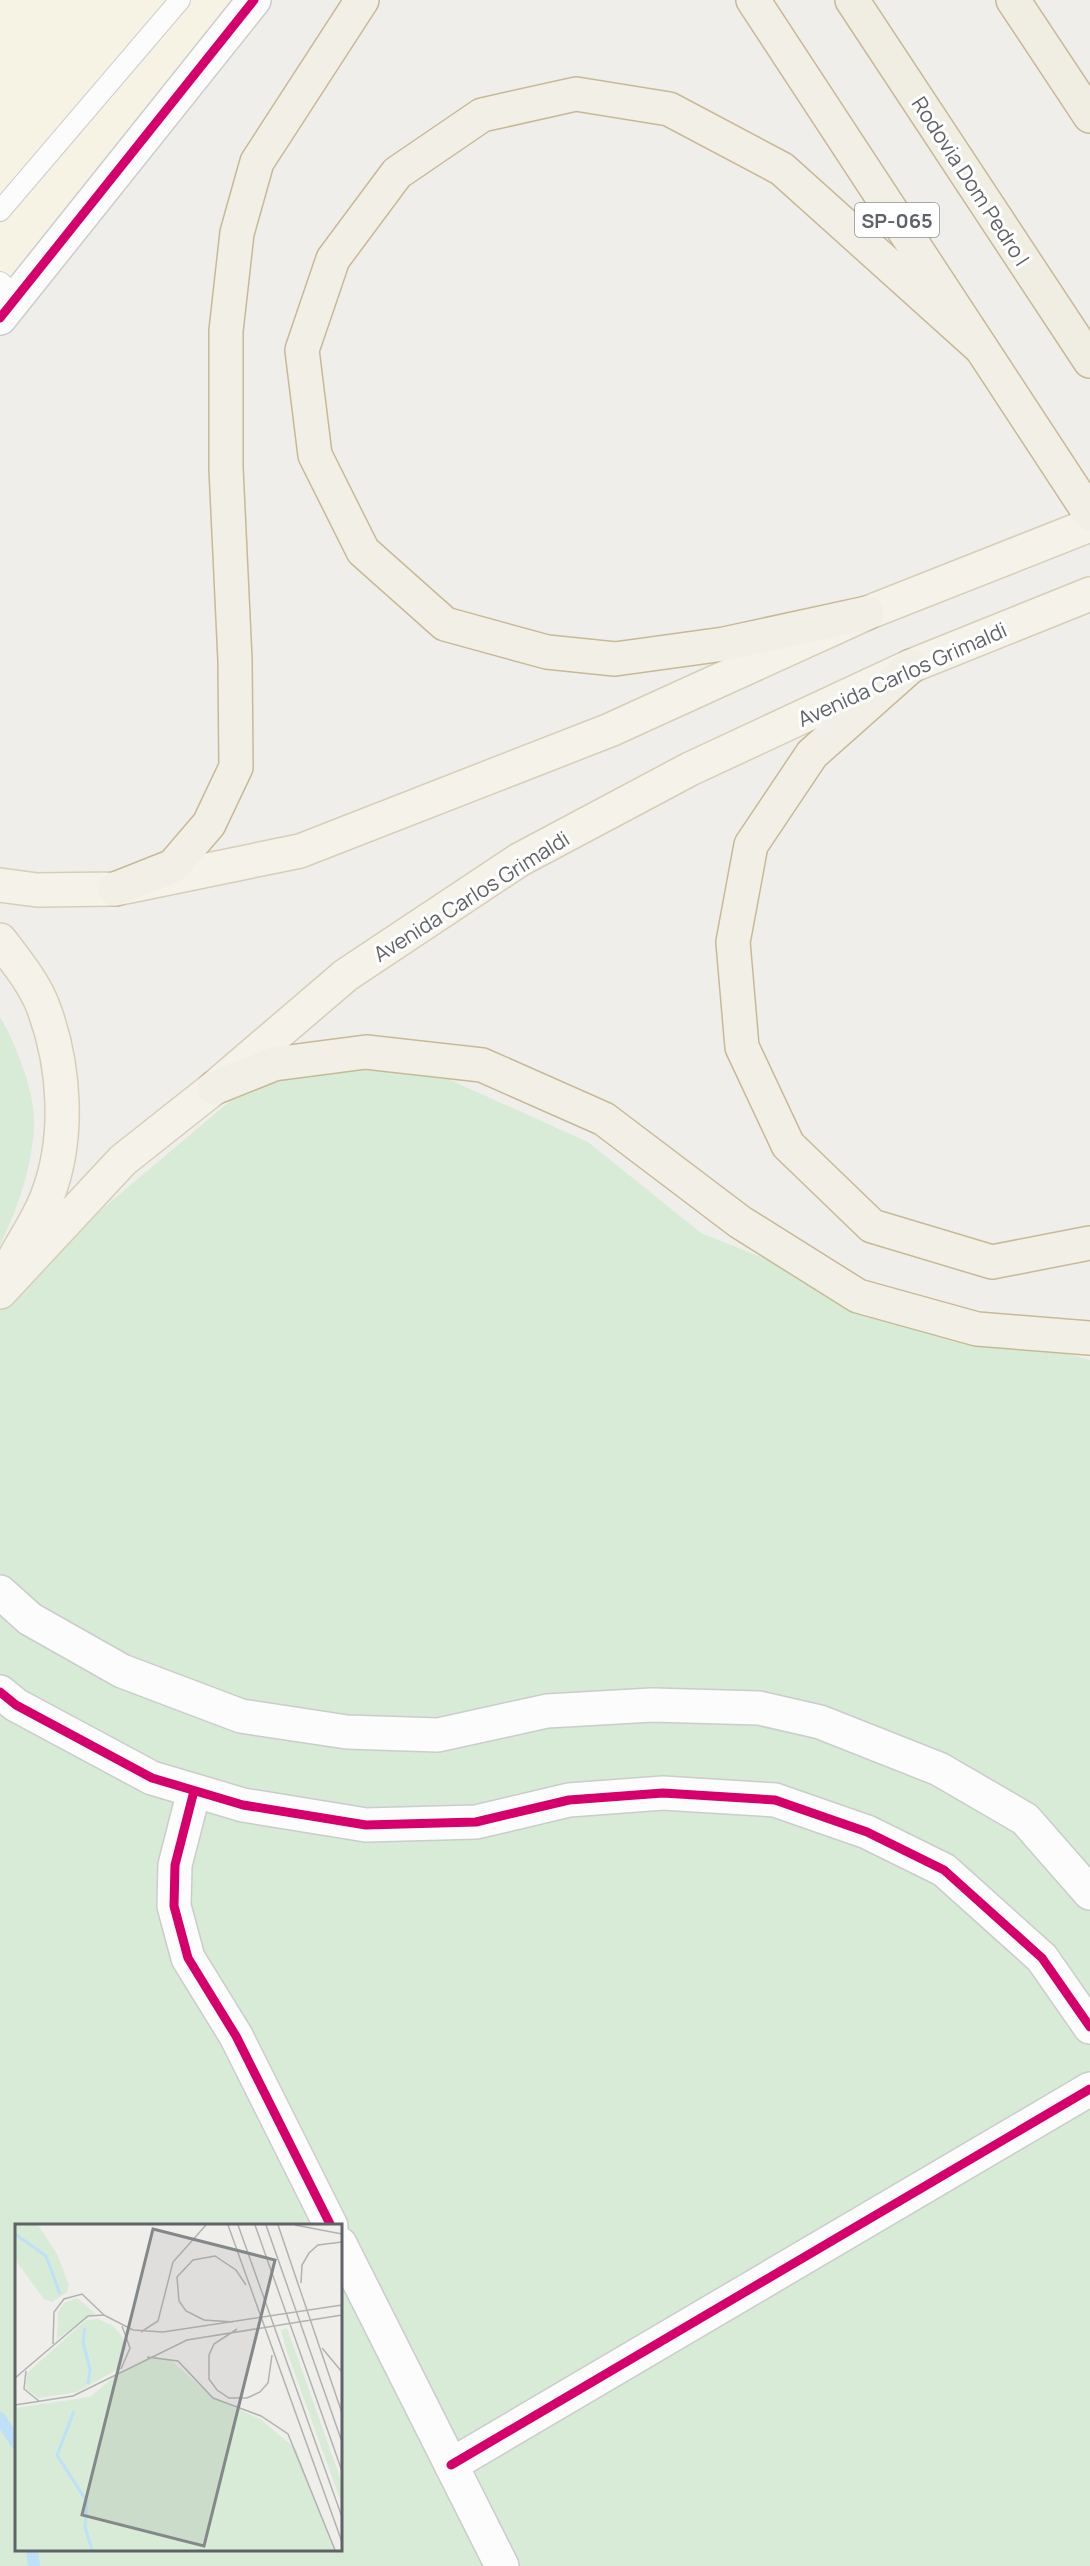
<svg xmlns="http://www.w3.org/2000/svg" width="1090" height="2566" viewBox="0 0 1090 2566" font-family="Manrope,sans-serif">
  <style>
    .commercial { fill: #f7f3e4 }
    .green { fill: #d8ebd6; fill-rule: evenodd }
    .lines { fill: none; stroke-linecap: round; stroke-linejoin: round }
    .stream { stroke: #bfe0f9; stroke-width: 12 }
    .service-casing { stroke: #cbcccc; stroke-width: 22 }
    .minor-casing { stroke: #cbcccc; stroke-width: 36 }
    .tertiary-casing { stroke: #cbcccc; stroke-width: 36 }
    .primary-casing { stroke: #d7ceb8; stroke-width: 36 }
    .trunk-casing { stroke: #c8b996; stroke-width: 36 }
    .motorway-casing { stroke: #c8b996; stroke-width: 36 }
    .service { stroke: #fdfcfc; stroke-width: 20 }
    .minor { stroke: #fdfcfc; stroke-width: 33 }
    .tertiary { stroke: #fdfcfc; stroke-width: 33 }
    .primary { stroke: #f4f2e9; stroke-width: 33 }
    .trunk { stroke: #f2f0e6; stroke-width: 33 }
    .motorway { stroke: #f0ede3; stroke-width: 33 }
    .cycleway-casing { stroke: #fff; stroke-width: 13 }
    .cycleway { stroke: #d6006c; stroke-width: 9 }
    .labels { text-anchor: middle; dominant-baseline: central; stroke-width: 6; stroke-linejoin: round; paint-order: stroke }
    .shield { fill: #fff; stroke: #8f9295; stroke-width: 1.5 }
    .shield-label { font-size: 20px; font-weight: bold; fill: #5f6368 }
    .street-label { font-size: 21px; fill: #5f6368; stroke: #fff }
    .inset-river { fill: none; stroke: #bfe0f9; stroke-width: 3 }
    .inset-road { fill: none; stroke: #b1b2b2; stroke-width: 1.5 }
    .view { fill: #84888a; fill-opacity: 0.15; stroke: #84888a; stroke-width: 3 }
    .inset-edge { fill: none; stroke: #5f6368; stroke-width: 3 }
  </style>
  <rect width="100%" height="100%" fill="#efeeea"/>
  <path class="commercial" d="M 0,0 L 268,0 L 0,316 Z"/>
  <g class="green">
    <path d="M 0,1017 C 16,1044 36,1094 34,1126 C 32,1167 18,1208 0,1245 Z"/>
    <path d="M 274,1064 L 430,1071 L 588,1142 L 701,1233 L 858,1296 L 1090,1360 L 1090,2566 L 0,2566 L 0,1295 ZM 16,2226 L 340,2226 L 340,2550 L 16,2550 Z"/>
  </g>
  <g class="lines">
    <g class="stream">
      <path d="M 0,2418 L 16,2443"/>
      <path d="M 32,2550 L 34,2566"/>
    </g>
    <g class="service-casing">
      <g id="service">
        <path d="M 0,211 L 180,0"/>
        <path d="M 0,282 L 18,297"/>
      </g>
    </g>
    <g class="minor-casing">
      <g id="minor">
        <path d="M 0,1592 L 30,1619 L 122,1671 L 241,1716 L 347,1732 L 438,1735 L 547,1711 L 652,1705 L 759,1708 L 820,1722 L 939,1769 L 1025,1819 L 1090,1893"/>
        <path d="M 0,1692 L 16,1705 L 152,1778 L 243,1805 L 366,1825 L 476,1822 L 569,1800 L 663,1793 L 775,1800 L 867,1832 L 944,1870 L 1042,1958 L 1090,2027"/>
        <path d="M 194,1791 L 175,1865 L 174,1906 L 188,1958 L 236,2036 L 331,2226"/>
        <path d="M 340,2244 L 502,2566"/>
        <path d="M 451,2465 L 1090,2089"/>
      </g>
    </g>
    <g class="tertiary-casing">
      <path id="tertiary" d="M 0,318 L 254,0"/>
    </g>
    <g class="primary-casing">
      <g id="primary">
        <path d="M 0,885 L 37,890 L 115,889 L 300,851 L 610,730 L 867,613 L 1090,525"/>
        <path d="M 0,940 C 16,961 35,984 44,1009 C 65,1066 70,1139 47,1197 C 39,1219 24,1240 13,1261"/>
        <path d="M 0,1292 L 123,1160 L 214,1088 L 346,975 L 519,860 L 690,769 L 911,666 L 1090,594"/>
      </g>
    </g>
    <g class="trunk-casing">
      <g id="trunk">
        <path d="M 753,0 L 1090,514"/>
        <path d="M 867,613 L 724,644 L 615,659 L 547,652 L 445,624 L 363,551 L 315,455 L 302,350 L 333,259 L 397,173 L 482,115 L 576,94 L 669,109 L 782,169 L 981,348"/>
        <path d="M 911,666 L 812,754 L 751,845 L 733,942 L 742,1047 L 788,1145 L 872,1226 L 992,1262 L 1090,1243"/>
        <path d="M 115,889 L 173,866 L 209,824 L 236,767 L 235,660 L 226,468 L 226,331 L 237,233 L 257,162 L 362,0"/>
        <path d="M 214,1088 L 274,1064 L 366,1052 L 482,1065 L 604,1119 L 740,1222 L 858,1296 L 977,1329 L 1090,1338"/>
      </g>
    </g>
    <g class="motorway-casing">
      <g id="motorway">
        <path d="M 852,0 L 1090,361"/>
        <path d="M 1013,0 L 1090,116"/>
      </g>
    </g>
    <use href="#service" class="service"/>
    <use href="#minor" class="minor"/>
    <use href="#tertiary" class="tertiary"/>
    <use href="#primary" class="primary"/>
    <use href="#trunk" class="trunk"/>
    <use href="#motorway" class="motorway"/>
    <g class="cycleway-casing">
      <g id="cycleway">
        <path d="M 0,318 L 254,0"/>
        <path d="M 0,1692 L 16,1705 L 152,1778 L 243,1805 L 366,1825 L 476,1822 L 569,1800 L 663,1793 L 775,1800 L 867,1832 L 944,1870 L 1042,1958 L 1090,2027"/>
        <path d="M 194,1791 L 175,1865 L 174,1906 L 188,1958 L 236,2036 L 331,2226"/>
        <path d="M 451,2465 L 1090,2089"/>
      </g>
    </g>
    <use href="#cycleway" class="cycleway"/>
  </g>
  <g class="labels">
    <rect class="shield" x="855" y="203" width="84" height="34" rx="4.5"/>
    <g class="shield-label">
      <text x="897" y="220">SP-065</text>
    </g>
    <g class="street-label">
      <text transform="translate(971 181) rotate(57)">Rodovia Dom Pedro I</text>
      <text transform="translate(902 674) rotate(-24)">Avenida Carlos Grimaldi</text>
      <text transform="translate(471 896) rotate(-32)">Avenida Carlos Grimaldi</text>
    </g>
  </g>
  <g transform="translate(15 2224)">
    <rect width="327" height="327" fill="#efeeea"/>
    <path d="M 0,1 L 23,1 L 42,30 L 54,61 L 52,68 L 37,78 L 29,75 L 0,36 ZM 62,74 L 80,89 L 42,115 L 43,88 L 49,79 ZM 83,95 L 98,102 L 107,112 L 111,124 L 103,145 L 62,168 L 24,174 L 11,165 L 12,149 L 71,96 ZM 272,104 L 327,259 L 327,281 L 270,122 L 266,106 ZM 139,132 L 157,137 L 198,174 L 245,195 L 281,225 L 319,326 L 0,326 L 0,184 L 75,173 L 101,151 Z" fill="#d8ebd6"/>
    <path class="inset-river" d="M 0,10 L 31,32 L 45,70M 70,104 L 68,118 L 75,145 L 73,160M 59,187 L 42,231 L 72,278 L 70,303 L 77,326"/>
    <path class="inset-road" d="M 213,1 L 327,318M 223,1 L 327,293M 240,1 L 327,247M 251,1 L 327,218M 263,1 L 327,189M 280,1 L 327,10M 286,59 L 287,41 L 294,29 L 303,21 L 327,18M 218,98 L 189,96 L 171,87 L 164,77 L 162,53 L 178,36 L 200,32 L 221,46 L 231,61M 222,105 L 199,120 L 194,131 L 194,155 L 202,166 L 214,174 L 232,174 L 245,168 L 253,159 L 257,131M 126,108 L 143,97 L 158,38 L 191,1M 38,120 L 39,88 L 49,75 L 67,70 L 89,91M 307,124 L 327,148M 132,133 L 163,137 L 198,174 L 246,192 L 273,210 L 320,326M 106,145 L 115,124 L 107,102M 11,147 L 9,165 L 24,177M 0,154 L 73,92 L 89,91 L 118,106 L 148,108 L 327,81M 0,181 L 58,172 L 172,116 L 327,91"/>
    <path class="view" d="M 138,5 L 260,36 L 189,322 L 67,291 Z"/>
    <rect width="327" height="327" class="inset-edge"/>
  </g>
</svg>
